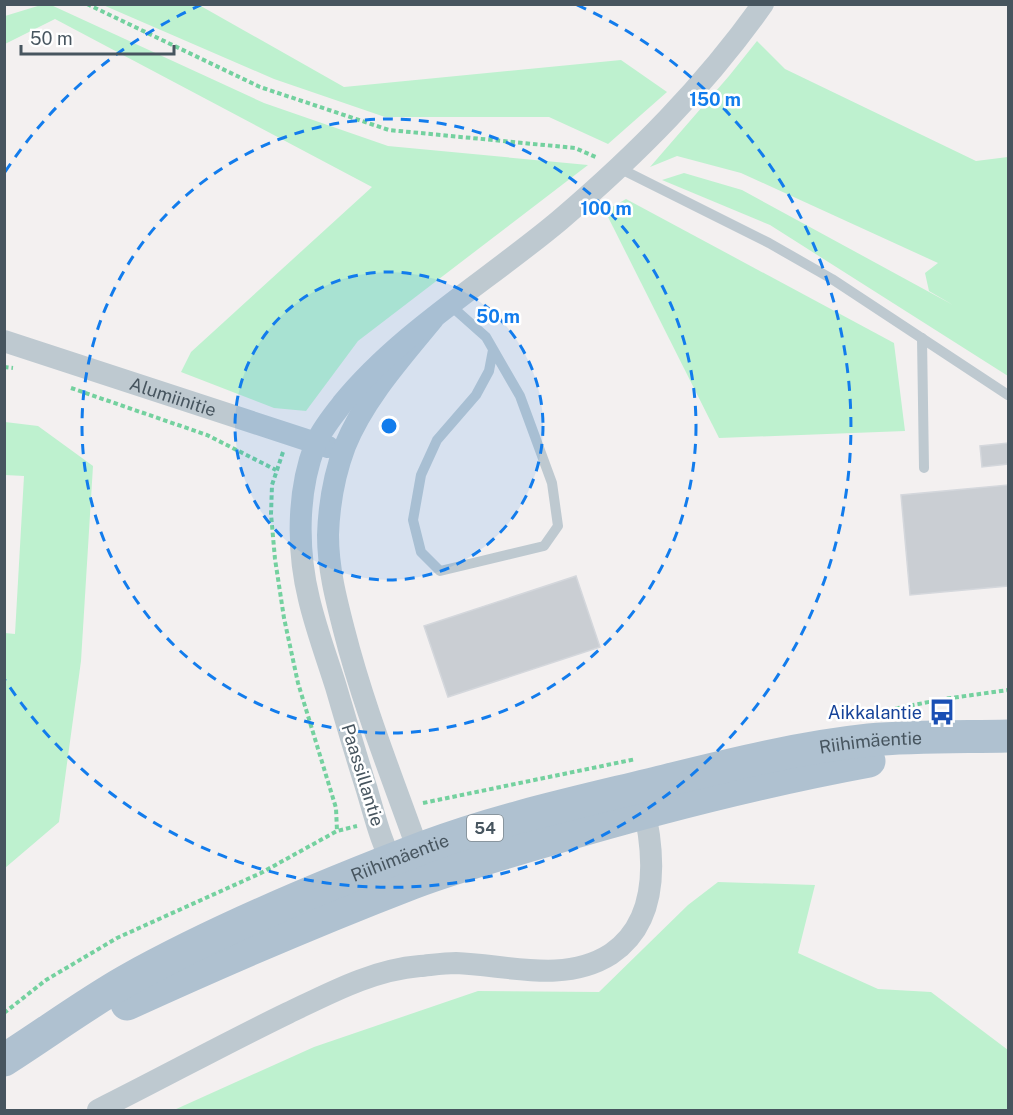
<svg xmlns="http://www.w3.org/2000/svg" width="1013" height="1115" viewBox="0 0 1013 1115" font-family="'Public Sans',sans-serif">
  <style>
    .green { fill: #bef1cf }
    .building { fill: #caced3; stroke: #d4d7dc; stroke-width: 1.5 }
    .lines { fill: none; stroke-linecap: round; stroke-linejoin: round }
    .path { stroke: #74d19f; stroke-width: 4; stroke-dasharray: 4.5 3; stroke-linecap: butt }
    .lane { stroke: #bec9d0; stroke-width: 10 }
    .street { stroke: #bec9d0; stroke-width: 22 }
    .primary { stroke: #afc1d0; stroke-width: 33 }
    .ring { fill: none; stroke: #127cec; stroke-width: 3; stroke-dasharray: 10 8 }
    .labels { text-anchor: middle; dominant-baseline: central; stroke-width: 5; stroke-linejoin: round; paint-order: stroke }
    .shield { fill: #fff; stroke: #7e888f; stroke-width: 1.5 }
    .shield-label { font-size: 16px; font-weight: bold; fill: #47555f }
    .street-label { font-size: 18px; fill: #47555f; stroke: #fff }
    .transit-label { font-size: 18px; fill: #164399; stroke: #fff; text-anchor: end }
    .centre { fill: #127cec; stroke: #fff; stroke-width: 3 }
    .ring-label { font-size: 18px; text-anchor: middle; font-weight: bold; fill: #127cec; stroke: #fff; stroke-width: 5; stroke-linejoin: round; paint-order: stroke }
  </style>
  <rect width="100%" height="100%" fill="#f3f0f0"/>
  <g class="green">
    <path d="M 41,5 L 51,5 L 264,103 L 388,146 L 588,165 L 358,341 L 306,411 L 274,408 L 181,372 L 191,352 L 372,187 L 55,19 L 5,44 L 5,16 Z"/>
    <path d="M 103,5 L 199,5 L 344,87 L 621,60 L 667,92 L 608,144 L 549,117 L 385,117 L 274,79 Z"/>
    <path d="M 757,41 L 785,69 L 976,161 L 1008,157 L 1008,376 L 770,225 L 662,180 L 684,173 L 742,190 L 953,305 L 929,291 L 925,273 L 938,263 L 741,173 L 677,156 L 650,167 L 729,76 Z"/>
    <path d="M 626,199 L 894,343 L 905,431 L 719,438 L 605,211 Z"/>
    <path d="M 5,422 L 38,426 L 93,466 L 81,661 L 59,822 L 5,868 L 5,633 L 15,634 L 24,476 L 5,475 Z"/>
    <path d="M 718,882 L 815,885 L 798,953 L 878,989 L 931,992 L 1008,1050 L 1008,1110 L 174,1110 L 314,1047 L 478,991 L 599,992 L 688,905 Z"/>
  </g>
  <g class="building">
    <path d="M 1008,443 L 1008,464 L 982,467 L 980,446 Z"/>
    <path d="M 1008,485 L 1008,586 L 910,595 L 901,495 Z"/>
    <path d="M 576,576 L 600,647 L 448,697 L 424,626 Z"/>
  </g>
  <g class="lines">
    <g class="path">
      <path d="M 87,4 L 260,87 L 389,130 L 575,148 L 598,158"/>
      <path d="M 4,367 L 13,368"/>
      <path d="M 71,388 L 207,435 L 276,470"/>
      <path d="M 283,452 L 272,485 L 271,514 L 275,559 L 284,618 L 298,683 L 336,808 L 337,831"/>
      <path d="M 888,710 L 944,699 L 1008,690"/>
      <path d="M 423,803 L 636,759"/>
      <path d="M 4,1013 L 46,980 L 117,938 L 261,873 L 337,831 L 357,826"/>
    </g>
    <g class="lane">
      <path d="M 619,168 L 769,243 L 832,279 L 1008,395"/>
      <path d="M 450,305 L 486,337 L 520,396 L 552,483 L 558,526 L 544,546 L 440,571 L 421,552 L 413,520 L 421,475 L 437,440 L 476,395 L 489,371 L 493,350"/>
      <path d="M 922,338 L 924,468"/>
    </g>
    <g class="street">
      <path id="s1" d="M 4,341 L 328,447"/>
      <path d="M 420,864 L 418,850 C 392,777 363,705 344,630 C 336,599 328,568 328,535 C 329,505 334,475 345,446 C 364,399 401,358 433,319"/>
      <path d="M 397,871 C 382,847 375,817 367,790 C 356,756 346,721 336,687 C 327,658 316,629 309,599 C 297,550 297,492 315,445 C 321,430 333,416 342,404 C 399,333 490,279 560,220 C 637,154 704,87 763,4"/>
      <path d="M 98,1110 C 162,1078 224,1044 288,1013 C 330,993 372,970 420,966 C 431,965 444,963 456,963 C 508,965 564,984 611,954 C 661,920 655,852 642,800"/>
    </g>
    <g class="primary">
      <path d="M 127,1004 C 221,961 316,920 412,883 C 457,866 505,853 551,839 C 656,808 761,781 869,761"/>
      <path id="s2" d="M 4,1060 C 45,1034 84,1005 126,981 C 219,929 325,885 425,847 C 497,820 574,803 648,785 C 721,767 794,748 869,740 C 915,736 962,737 1008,736"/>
    </g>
  </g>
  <circle cx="389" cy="426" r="154" fill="#127cec" fill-opacity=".12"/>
  <g class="ring">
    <circle cx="389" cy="426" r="154"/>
    <circle cx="389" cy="426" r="307"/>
    <path d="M5 172A461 461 0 0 1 201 5M577 5A461 461 0 1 1 5 680"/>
  </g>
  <defs>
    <g id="bus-bare" transform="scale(2.07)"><path d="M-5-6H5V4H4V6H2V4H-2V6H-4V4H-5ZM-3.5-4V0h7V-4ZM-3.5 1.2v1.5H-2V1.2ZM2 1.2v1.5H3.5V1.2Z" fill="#1a4fb4" stroke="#fff" stroke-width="2.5" paint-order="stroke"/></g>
  </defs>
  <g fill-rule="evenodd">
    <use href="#bus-bare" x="942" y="712"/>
  </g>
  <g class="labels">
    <rect class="shield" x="467" y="815" width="36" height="26" rx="4.5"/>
    <g class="shield-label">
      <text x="485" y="828">54</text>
    </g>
    <g class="street-label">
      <text stroke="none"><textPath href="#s1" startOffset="178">Alumiinitie</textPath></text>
      <text stroke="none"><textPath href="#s2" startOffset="932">Riihimäentie</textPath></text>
      <text transform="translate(363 775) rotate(73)">Paassillantie</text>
      <text stroke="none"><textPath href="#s2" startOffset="446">Riihimäentie</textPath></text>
    </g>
    <g class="transit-label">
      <text x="922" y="712">Aikkalantie</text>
    </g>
  </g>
  <circle cx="389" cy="426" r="9" class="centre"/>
  <g class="ring-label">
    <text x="715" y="106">150 m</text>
    <text x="606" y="215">100 m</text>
    <text x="498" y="323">50 m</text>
  </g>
  <rect width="1013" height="1115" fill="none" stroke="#47555f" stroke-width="12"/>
  <path d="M21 45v9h153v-9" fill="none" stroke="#47555f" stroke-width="3"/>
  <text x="30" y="45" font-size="18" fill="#47555f" stroke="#ffffff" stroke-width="4.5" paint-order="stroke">50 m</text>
</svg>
